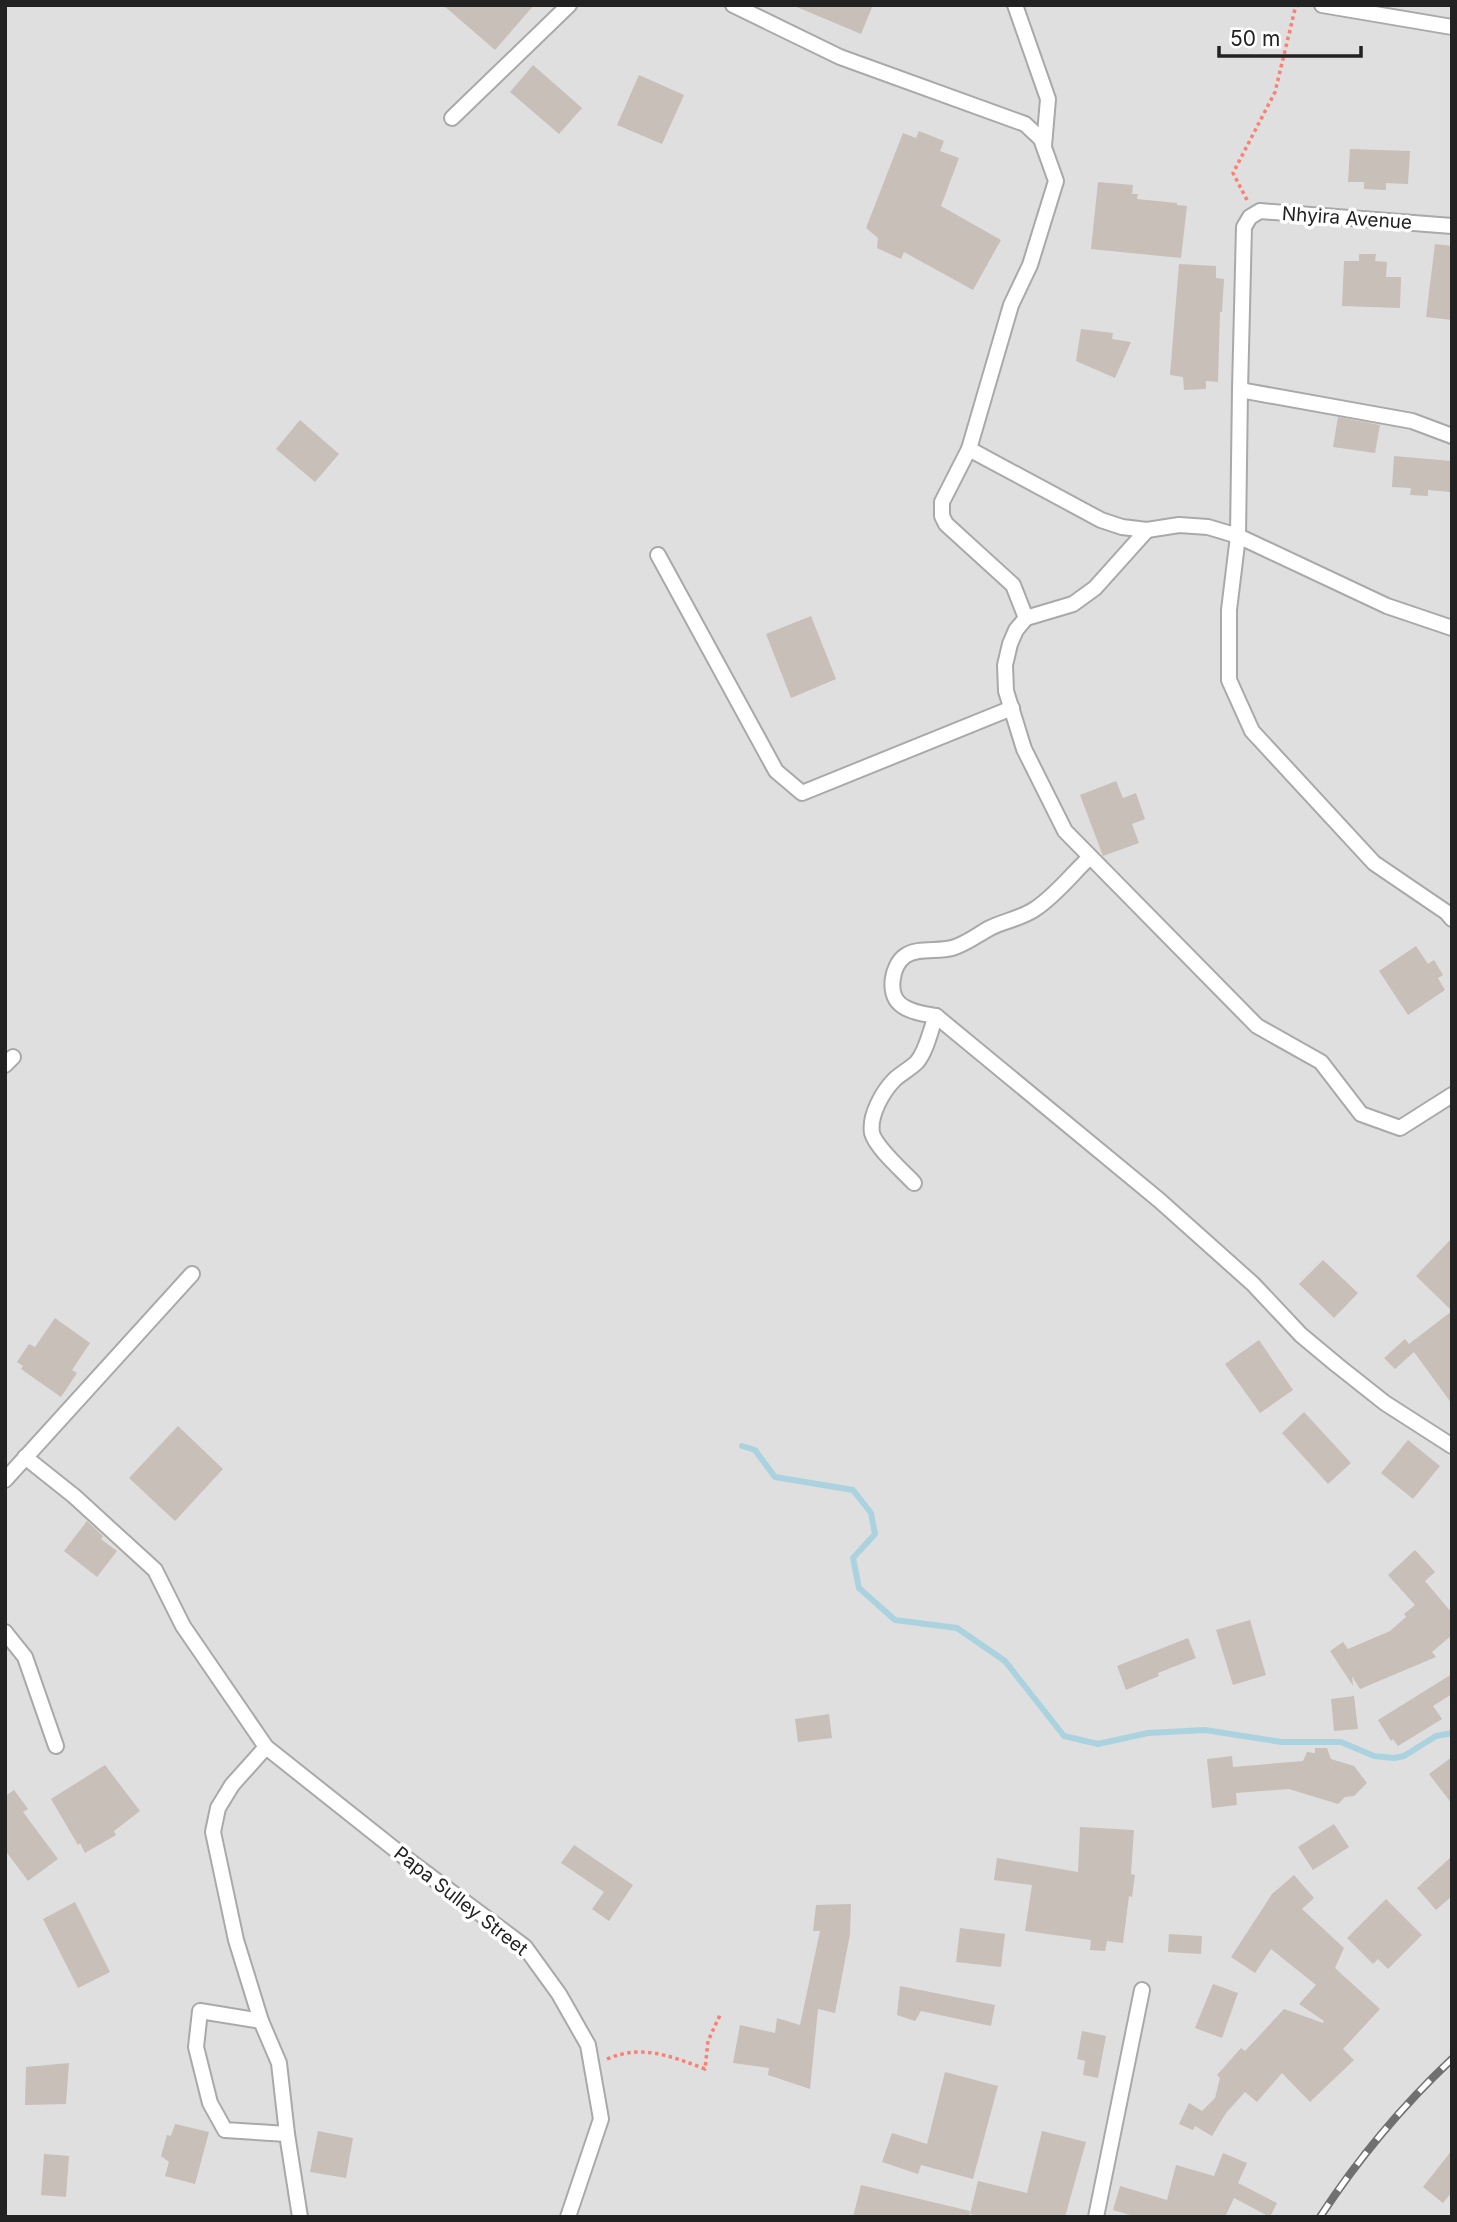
<svg xmlns="http://www.w3.org/2000/svg" width="1457" height="2222" viewBox="0 0 1457 2222" font-family="Inter,sans-serif">
  <style>
    .residential { fill: #e0dfdf }
    .lines { fill: none; stroke-linecap: round; stroke-linejoin: round }
    .stream { stroke: #aad3df; stroke-width: 6 }
    .building { fill: #c7bfb8 }
    .minor-casing { stroke: #a9a9a9; stroke-width: 18 }
    .path { stroke: #fa8072; stroke-width: 3.5; stroke-dasharray: 3.5 3.5; stroke-linecap: butt }
    .minor { stroke: #fff; stroke-width: 14 }
    .rail-casing { stroke: #707070; stroke-width: 8 }
    .rail { stroke: #fff; stroke-width: 5; stroke-dasharray: 16; stroke-linecap: butt }
    .labels { text-anchor: middle; dominant-baseline: central; stroke-width: 7; stroke-linejoin: round; paint-order: stroke }
    .street-label { font-size: 19px; fill: #222; stroke: #fff }
  </style>
  <rect width="100%" height="100%" fill="#f2efe9"/>
  <rect class="residential" x="5" y="5" width="1447" height="2212"/>
  <g class="lines">
    <path class="stream" d="M 742,1446 L 755,1450 L 775,1477 L 853,1490 L 871,1513 L 875,1534 L 853,1558 L 859,1588 L 895,1620 L 957,1628 L 1005,1661 L 1064,1736 L 1098,1744 L 1148,1733 L 1205,1730 L 1282,1742 L 1341,1742 L 1374,1756 L 1394,1758 L 1404,1756 L 1436,1736 L 1452,1733"/>
  </g>
  <g class="building">
    <path d="M 443,5 L 534,5 L 495,50 Z"/>
    <path d="M 792,5 L 873,5 L 861,34 Z"/>
    <path d="M 533,65 L 582,108 L 559,134 L 510,92 Z"/>
    <path d="M 639,75 L 684,95 L 662,144 L 617,125 Z"/>
    <path d="M 919,131 L 944,141 L 940,151 L 959,158 L 941,206 L 1001,240 L 973,290 L 904,252 L 901,259 L 877,248 L 878,238 L 866,228 L 903,133 L 916,138 Z"/>
    <path d="M 1350,149 L 1410,151 L 1408,184 L 1386,183 L 1386,190 L 1364,189 L 1364,182 L 1348,182 Z"/>
    <path d="M 1098,182 L 1133,185 L 1132,194 L 1138,194 L 1137,199 L 1177,203 L 1177,205 L 1187,206 L 1181,258 L 1091,249 Z"/>
    <path d="M 1435,244 L 1452,246 L 1452,320 L 1426,317 Z"/>
    <path d="M 1359,254 L 1376,254 L 1375,261 L 1387,262 L 1386,277 L 1401,277 L 1400,308 L 1342,306 L 1344,261 L 1359,261 Z"/>
    <path d="M 1179,264 L 1216,266 L 1216,278 L 1224,279 L 1222,312 L 1220,312 L 1218,382 L 1206,381 L 1206,389 L 1184,390 L 1183,377 L 1170,375 Z"/>
    <path d="M 1081,329 L 1113,333 L 1112,339 L 1131,342 L 1115,378 L 1076,361 Z"/>
    <path d="M 1338,417 L 1380,425 L 1375,453 L 1333,447 Z"/>
    <path d="M 300,420 L 339,454 L 315,482 L 276,449 Z"/>
    <path d="M 1394,456 L 1452,461 L 1450,492 L 1428,490 L 1428,496 L 1410,495 L 1411,488 L 1392,487 Z"/>
    <path d="M 811,616 L 836,679 L 791,698 L 766,634 Z"/>
    <path d="M 1116,781 L 1123,798 L 1136,793 L 1145,819 L 1132,824 L 1139,843 L 1103,856 L 1080,795 Z"/>
    <path d="M 1416,946 L 1428,964 L 1434,960 L 1443,975 L 1438,978 L 1445,990 L 1408,1015 L 1379,971 Z"/>
    <path d="M 1452,1238 L 1452,1311 L 1416,1276 Z"/>
    <path d="M 1323,1260 L 1358,1293 L 1334,1318 L 1299,1284 Z"/>
    <path d="M 1452,1311 L 1452,1404 L 1414,1352 L 1395,1369 L 1384,1358 L 1405,1339 L 1409,1344 Z"/>
    <path d="M 55,1318 L 90,1343 L 72,1370 L 77,1373 L 61,1397 L 21,1369 L 23,1366 L 17,1362 L 29,1344 L 35,1347 Z"/>
    <path d="M 1259,1340 L 1293,1390 L 1260,1413 L 1225,1364 Z"/>
    <path d="M 1304,1412 L 1351,1463 L 1328,1484 L 1282,1433 Z"/>
    <path d="M 178,1426 L 223,1469 L 175,1521 L 129,1478 Z"/>
    <path d="M 1408,1440 L 1440,1466 L 1413,1499 L 1381,1473 Z"/>
    <path d="M 87,1521 L 103,1536 L 101,1539 L 117,1551 L 97,1577 L 64,1551 Z"/>
    <path d="M 1415,1550 L 1435,1572 L 1425,1581 L 1452,1613 L 1452,1635 L 1432,1652 L 1436,1657 L 1360,1689 L 1352,1676 L 1353,1686 L 1330,1651 L 1343,1642 L 1348,1649 L 1390,1631 L 1406,1617 L 1404,1614 L 1415,1605 L 1388,1575 Z"/>
    <path d="M 1250,1620 L 1266,1675 L 1233,1685 L 1216,1630 Z"/>
    <path d="M 1188,1638 L 1196,1658 L 1158,1673 L 1159,1676 L 1126,1690 L 1117,1666 Z"/>
    <path d="M 1452,1674 L 1452,1694 L 1433,1706 L 1442,1719 L 1398,1746 L 1393,1739 L 1391,1741 L 1378,1720 Z"/>
    <path d="M 1354,1696 L 1358,1729 L 1334,1731 L 1331,1699 Z"/>
    <path d="M 829,1714 L 832,1738 L 798,1742 L 795,1719 Z"/>
    <path d="M 1315,1748 L 1327,1748 L 1331,1759 L 1354,1766 L 1367,1783 L 1354,1796 L 1345,1797 L 1338,1804 L 1289,1789 L 1236,1793 L 1237,1805 L 1212,1808 L 1207,1759 L 1232,1756 L 1233,1767 L 1303,1761 L 1307,1752 L 1315,1753 Z"/>
    <path d="M 1452,1757 L 1452,1804 L 1429,1774 Z"/>
    <path d="M 105,1765 L 140,1811 L 114,1831 L 116,1835 L 85,1853 L 80,1843 L 78,1845 L 51,1799 Z"/>
    <path d="M 14,1790 L 28,1809 L 23,1812 L 58,1859 L 28,1881 L 5,1850 L 5,1796 Z"/>
    <path d="M 1334,1824 L 1349,1847 L 1313,1870 L 1298,1847 Z"/>
    <path d="M 1080,1827 L 1134,1830 L 1131,1874 L 1135,1875 L 1132,1897 L 1129,1896 L 1123,1943 L 1107,1941 L 1105,1951 L 1090,1950 L 1091,1940 L 1025,1931 L 1032,1885 L 994,1880 L 997,1858 L 1078,1872 Z"/>
    <path d="M 574,1845 L 633,1885 L 609,1921 L 592,1909 L 604,1892 L 561,1863 Z"/>
    <path d="M 1452,1856 L 1452,1896 L 1436,1910 L 1417,1888 Z"/>
    <path d="M 1294,1875 L 1314,1898 L 1302,1909 L 1344,1948 L 1335,1968 L 1380,2009 L 1343,2049 L 1354,2060 L 1310,2102 L 1282,2073 L 1257,2102 L 1245,2092 L 1226,2113 L 1212,2136 L 1195,2126 L 1193,2130 L 1179,2124 L 1189,2103 L 1202,2111 L 1215,2098 L 1220,2078 L 1217,2075 L 1241,2048 L 1245,2051 L 1284,2009 L 1323,2023 L 1324,2021 L 1299,2004 L 1316,1985 L 1271,1949 L 1255,1973 L 1231,1957 L 1272,1894 Z"/>
    <path d="M 1386,1899 L 1422,1935 L 1388,1969 L 1378,1959 L 1373,1964 L 1347,1938 Z"/>
    <path d="M 75,1902 L 110,1972 L 78,1988 L 43,1919 Z"/>
    <path d="M 851,1904 L 850,1934 L 835,2013 L 818,2009 L 810,2089 L 768,2075 L 769,2068 L 733,2063 L 740,2025 L 775,2033 L 777,2018 L 800,2025 L 820,1931 L 813,1931 L 816,1905 Z"/>
    <path d="M 960,1928 L 1005,1934 L 1001,1967 L 956,1962 Z"/>
    <path d="M 1169,1934 L 1202,1936 L 1201,1954 L 1168,1952 Z"/>
    <path d="M 1213,1984 L 1238,1993 L 1222,2038 L 1195,2028 Z"/>
    <path d="M 900,1986 L 995,2005 L 991,2026 L 921,2011 L 915,2021 L 897,2015 Z"/>
    <path d="M 1082,2031 L 1106,2036 L 1098,2078 L 1083,2075 L 1085,2061 L 1077,2059 Z"/>
    <path d="M 69,2063 L 66,2104 L 25,2105 L 26,2067 Z"/>
    <path d="M 945,2072 L 998,2086 L 973,2179 L 921,2165 L 918,2174 L 882,2162 L 892,2133 L 927,2144 Z"/>
    <path d="M 175,2124 L 209,2132 L 195,2184 L 165,2176 L 169,2162 L 161,2156 L 167,2135 L 171,2136 Z"/>
    <path d="M 318,2131 L 353,2138 L 346,2178 L 310,2172 Z"/>
    <path d="M 1042,2131 L 1086,2142 L 1065,2217 L 982,2217 L 970,2214 L 978,2181 L 1027,2193 Z"/>
    <path d="M 1452,2150 L 1452,2192 L 1443,2203 L 1423,2187 Z"/>
    <path d="M 1223,2153 L 1247,2163 L 1238,2183 L 1277,2203 L 1270,2217 L 1234,2198 L 1225,2217 L 1137,2217 L 1113,2210 L 1120,2186 L 1167,2200 L 1176,2165 L 1214,2176 Z"/>
    <path d="M 44,2154 L 69,2156 L 66,2197 L 41,2195 Z"/>
    <path d="M 861,2185 L 970,2211 L 969,2217 L 853,2217 Z"/>
  </g>
  <g class="lines">
    <g class="minor-casing">
      <g id="minor">
        <path d="M 733,5 L 840,57 L 1025,124 L 1041,139 L 1056,181 L 1030,265 L 1011,305 L 969,449 L 942,502 L 942,516 L 946,524 L 1013,585 L 1026,618 L 1016,630 L 1010,644 L 1005,665 L 1006,691 L 1024,749 L 1065,831 L 1257,1026 L 1321,1062 L 1361,1114 L 1400,1128 L 1452,1095"/>
        <path d="M 1015,5 L 1048,99 L 1044,146"/>
        <path d="M 1322,5 L 1452,27"/>
        <path d="M 452,118 L 569,5"/>
        <path d="M 1240,390 L 1244,227 L 1250,217 L 1260,211 L 1452,226"/>
        <path d="M 1452,436 L 1412,421 L 1240,390 L 1238,536 L 1229,610 L 1229,680 L 1252,731 L 1374,863 L 1446,912 L 1452,919"/>
        <path d="M 969,449 L 1101,520 L 1122,527 L 1147,530 L 1179,525 L 1208,527 L 1238,536 L 1387,606 L 1452,628"/>
        <path d="M 658,555 L 776,771 L 802,793 L 1012,708"/>
        <path d="M 1026,618 L 1073,604 L 1095,588 L 1147,530"/>
        <path d="M 936,1016 L 1159,1200 L 1253,1284 L 1301,1335 L 1337,1365 L 1385,1403 L 1452,1446"/>
        <path d="M 5,1065 L 13,1057"/>
        <path d="M 914,1183 C 903,1171 876,1148 872,1133 C 869,1115 883,1091 895,1079 C 902,1073 911,1068 917,1062 C 927,1050 930,1031 936,1016 C 924,1014 909,1012 900,1004 C 887,993 892,965 905,956 C 917,947 938,952 952,948 C 966,944 977,935 990,928 C 1004,921 1022,918 1035,909 C 1055,896 1072,874 1090,857"/>
        <path d="M 25,1457 L 74,1496 L 155,1570 L 183,1626 L 266,1747 L 407,1859 L 525,1947 L 559,1994 L 588,2045 L 601,2119 L 568,2217"/>
        <path d="M 5,1480 L 192,1274"/>
        <path d="M 5,1632 L 25,1657 L 56,1746"/>
        <path d="M 266,1747 L 232,1785 L 218,1808 L 213,1832 L 236,1940 L 261,2021 L 279,2063 L 287,2134 L 300,2217"/>
        <path d="M 261,2021 L 200,2011 L 196,2047 L 210,2103 L 225,2130 L 287,2134"/>
        <path d="M 1096,2217 L 1142,1990"/>
      </g>
    </g>
    <g class="path">
      <path d="M 1247,200 L 1233,173 L 1275,92 L 1295,9 L 1298,5"/>
      <path d="M 607,2059 C 642,2044 671,2056 705,2069 L 708,2041 L 720,2015"/>
    </g>
    <use href="#minor" class="minor"/>
    <g class="rail-casing">
      <path id="rail" d="M 1320,2217 C 1358,2159 1401,2107 1452,2059"/>
    </g>
    <use href="#rail" class="rail"/>
  </g>
  <g class="labels">
    <g class="street-label">
      <text transform="translate(1347 218) rotate(4)">Nhyira Avenue</text>
      <text transform="translate(461 1901) rotate(38)">Papa Sulley Street</text>
    </g>
  </g>
  <rect width="1457" height="2222" fill="none" stroke="#222222" stroke-width="14"/>
  <path d="M1219 46v10h142v-10" fill="none" stroke="#222222" stroke-width="3.5"/>
  <text x="1230" y="46" font-size="21" fill="#222222" stroke="#ffffff" stroke-width="5" paint-order="stroke">50 m</text>
</svg>
